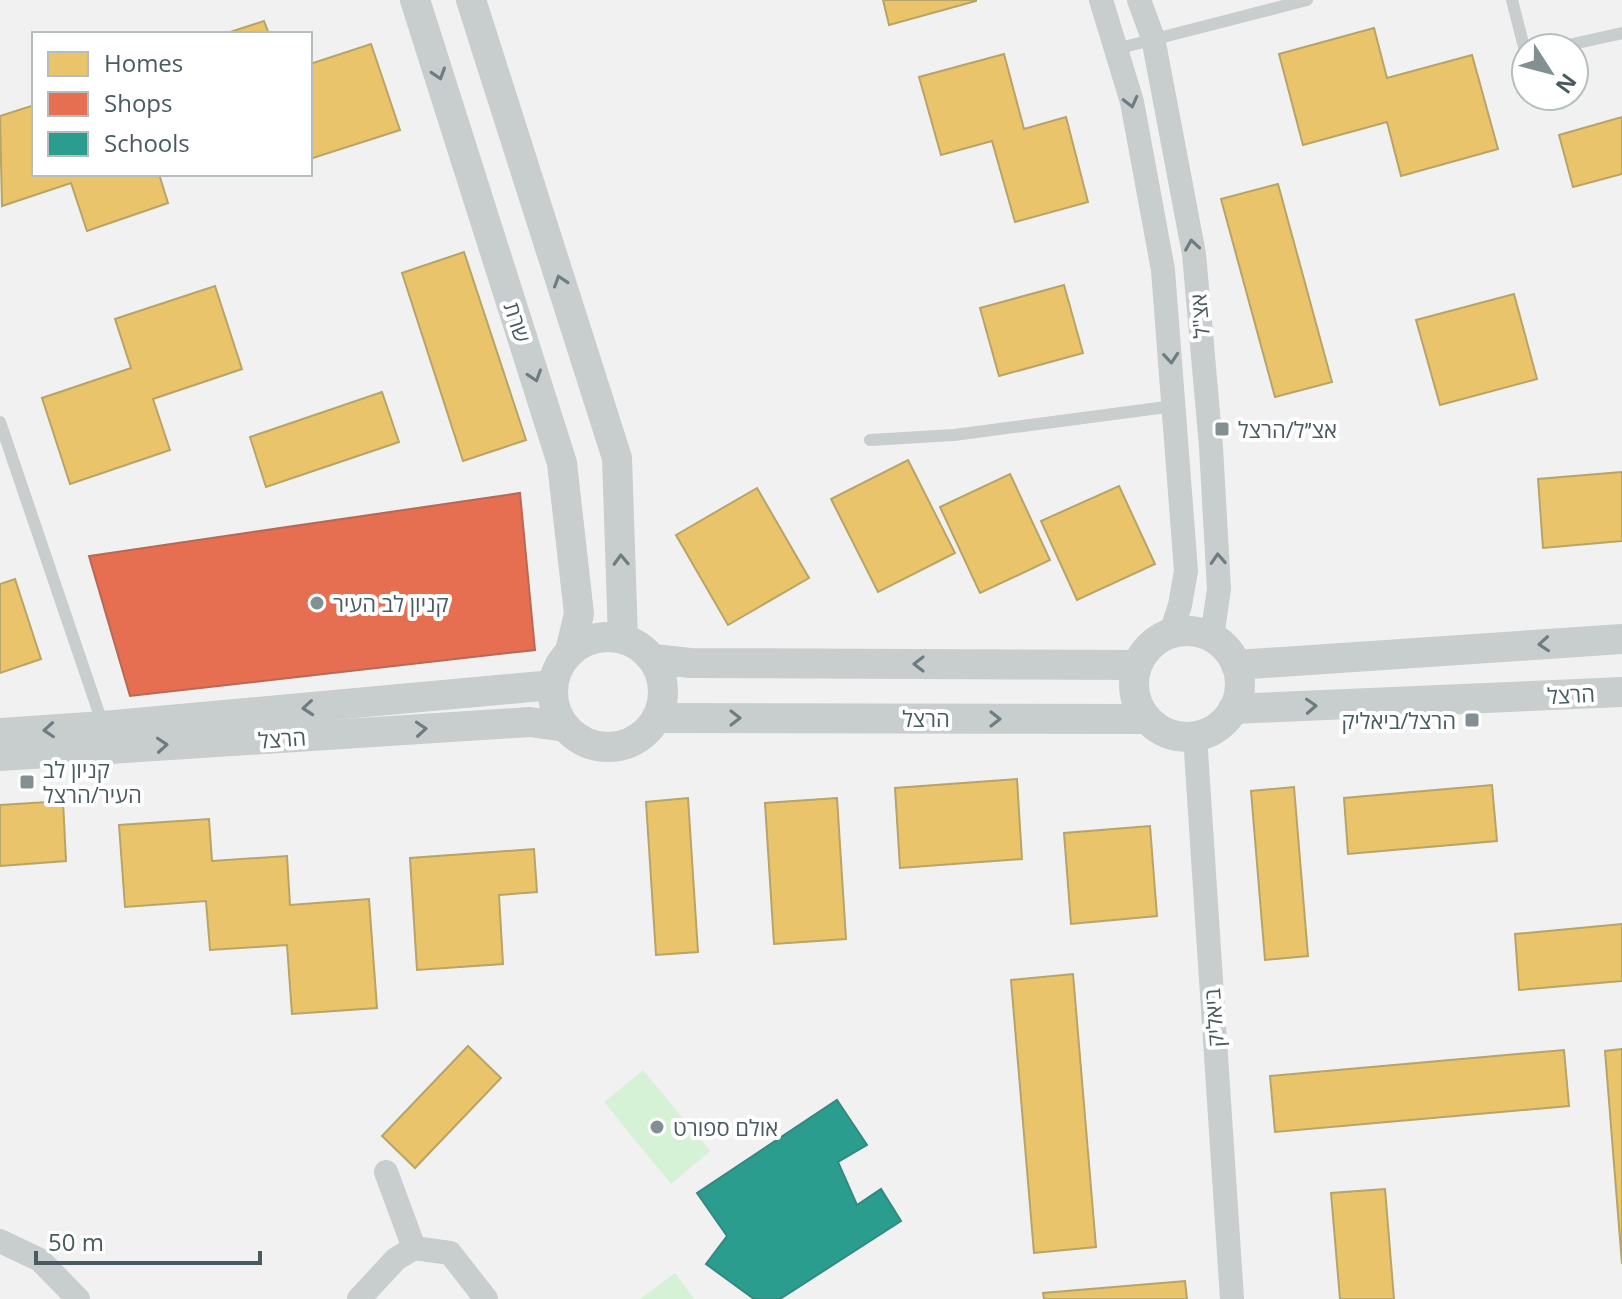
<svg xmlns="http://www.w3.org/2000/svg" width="1622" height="1299" viewBox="0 0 1622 1299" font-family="'Open Sans',Heebo,sans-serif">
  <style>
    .garden { fill: #d5f2d7 }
    .homes { fill: #e9c46a; stroke: #b8a467; stroke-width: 2 }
    .shops { fill: #e76f51; stroke: #b76956; stroke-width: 2 }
    .schools { fill: #2a9d8f; stroke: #338981; stroke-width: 2 }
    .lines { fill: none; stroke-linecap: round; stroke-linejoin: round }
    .service { stroke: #c8cdce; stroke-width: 12 }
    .minor { stroke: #c8cdce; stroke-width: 24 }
    .tertiary { stroke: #c8cdce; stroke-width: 30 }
    .oneway { stroke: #6e7d81 }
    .poi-dot { fill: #839093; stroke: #fff; stroke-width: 3 }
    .labels { text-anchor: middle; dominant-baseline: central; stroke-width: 8; stroke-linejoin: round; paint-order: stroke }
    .street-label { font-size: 22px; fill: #475b60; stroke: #fff }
    .poi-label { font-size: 22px; fill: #475b60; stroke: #fff; text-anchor: start }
  </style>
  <rect width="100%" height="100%" fill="#f2f1f1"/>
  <g class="garden">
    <path d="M 643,1070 L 710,1151 L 671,1184 L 604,1102 Z"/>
    <path d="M 675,1273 L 694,1299 L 640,1299 Z"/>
  </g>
  <g class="homes">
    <path d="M 883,0 L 976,0 L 976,1 L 889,25 Z"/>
    <path d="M 264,21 L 269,34 L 224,34 Z"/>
    <path d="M 1374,28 L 1387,78 L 1472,55 L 1498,149 L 1401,176 L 1387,122 L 1303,145 L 1279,54 Z"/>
    <path d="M 371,44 L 400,130 L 310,159 L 310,64 Z"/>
    <path d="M 1004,54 L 1024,129 L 1066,117 L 1088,202 L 1015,222 L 992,141 L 941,155 L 919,77 Z"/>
    <path d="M 34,105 L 34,174 L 159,174 L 168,203 L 87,231 L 71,183 L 2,206 L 0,116 Z"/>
    <path d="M 1622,117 L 1622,174 L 1573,187 L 1559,135 Z"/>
    <path d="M 1278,184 L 1332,382 L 1275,397 L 1221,199 Z"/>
    <path d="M 464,252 L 526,440 L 463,461 L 402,273 Z"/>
    <path d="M 1064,285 L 1083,353 L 999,376 L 980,308 Z"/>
    <path d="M 215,286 L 242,369 L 153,399 L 170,450 L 70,484 L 42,398 L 131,368 L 115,319 Z"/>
    <path d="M 1514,294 L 1537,379 L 1440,405 L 1416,320 Z"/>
    <path d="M 382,392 L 399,442 L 266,487 L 250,437 Z"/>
    <path d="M 908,460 L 955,553 L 878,592 L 831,499 Z"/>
    <path d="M 1622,472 L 1622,541 L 1543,548 L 1538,479 Z"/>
    <path d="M 1010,474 L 1050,560 L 980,593 L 940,507 Z"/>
    <path d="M 1119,486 L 1155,564 L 1077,600 L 1041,521 Z"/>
    <path d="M 757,488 L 809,578 L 728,625 L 676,535 Z"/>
    <path d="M 15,579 L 41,659 L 0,673 L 0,584 Z"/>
    <path d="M 1017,779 L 1022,859 L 900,868 L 895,788 Z"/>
    <path d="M 1492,785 L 1497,841 L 1348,854 L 1344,798 Z"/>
    <path d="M 1294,787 L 1308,956 L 1265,960 L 1251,791 Z"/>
    <path d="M 688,798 L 698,952 L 656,955 L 646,802 Z"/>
    <path d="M 837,798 L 846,939 L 774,944 L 765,803 Z"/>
    <path d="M 63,801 L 66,861 L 0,866 L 0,805 Z"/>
    <path d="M 209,819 L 212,861 L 287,856 L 290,905 L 369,899 L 377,1008 L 292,1014 L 287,945 L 210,950 L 206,901 L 125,907 L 119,825 Z"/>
    <path d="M 1150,826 L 1157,916 L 1071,924 L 1064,833 Z"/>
    <path d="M 534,849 L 537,892 L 499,895 L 503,964 L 417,970 L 410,858 Z"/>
    <path d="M 1622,924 L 1622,981 L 1519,990 L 1515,934 Z"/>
    <path d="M 1073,974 L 1096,1247 L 1034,1253 L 1011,980 Z"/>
    <path d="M 468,1046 L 501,1078 L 415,1168 L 382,1136 Z"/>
    <path d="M 1622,1049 L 1622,1264 L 1605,1051 Z"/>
    <path d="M 1564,1050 L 1569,1106 L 1275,1132 L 1270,1076 Z"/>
    <path d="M 1385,1189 L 1394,1299 L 1340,1299 L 1331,1193 Z"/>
    <path d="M 1185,1281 L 1187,1299 L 1044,1299 L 1043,1293 Z"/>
  </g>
  <path class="shops" d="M 520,493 L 535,650 L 130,696 L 89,556 Z"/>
  <path class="schools" d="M 837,1100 L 867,1145 L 838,1162 L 857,1205 L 881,1189 L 901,1221 L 780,1299 L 754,1299 L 706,1264 L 727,1236 L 697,1193 Z"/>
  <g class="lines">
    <g class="service">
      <path d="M 1512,0 L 1526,55"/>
      <path d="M 1555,48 L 1622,33"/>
      <path d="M 1116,49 L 1307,0"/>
      <path d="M 0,422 L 103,725"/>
      <path d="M 870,440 L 954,435 L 1174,406"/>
    </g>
    <g class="minor">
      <path d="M 1101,0 L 1132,102 L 1163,270 L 1186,571 L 1180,605 L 1171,633"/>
      <path d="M 1139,0 L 1153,38 L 1194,254 L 1211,447 L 1219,589 L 1212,637"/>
      <path d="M 1195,736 L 1232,1299"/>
      <path d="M 386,1172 L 414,1248 L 450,1253 L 486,1299"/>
      <path d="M 0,1241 L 40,1260 L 78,1299"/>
      <path d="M 359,1299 L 396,1259 L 414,1248"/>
    </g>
    <g class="tertiary">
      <path d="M 415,0 L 562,463 L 579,614 L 570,651"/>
      <path d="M 471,0 L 617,458 L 623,638"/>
      <circle cx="1187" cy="684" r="53"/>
      <circle cx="608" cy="692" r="55"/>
      <path d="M 653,659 L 690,663 L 1137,665"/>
      <path d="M 1236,665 L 1622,639"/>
      <path d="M 1233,709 L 1622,692"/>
      <path d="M 657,718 L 1146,719"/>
      <path d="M 0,733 L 103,726 L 553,685"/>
      <path d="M 0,756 L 530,722 L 565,727"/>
    </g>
  </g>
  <defs><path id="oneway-chevron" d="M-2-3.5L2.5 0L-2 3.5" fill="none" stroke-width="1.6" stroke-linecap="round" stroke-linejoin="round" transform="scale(2)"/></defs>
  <g class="oneway">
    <use href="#oneway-chevron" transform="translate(439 74) rotate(72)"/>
    <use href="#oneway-chevron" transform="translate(1131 102) rotate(76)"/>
    <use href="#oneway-chevron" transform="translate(1192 245) rotate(-99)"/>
    <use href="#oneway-chevron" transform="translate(560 281) rotate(-108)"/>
    <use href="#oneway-chevron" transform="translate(1171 358) rotate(85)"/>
    <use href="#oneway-chevron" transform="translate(535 376) rotate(72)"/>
    <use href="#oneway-chevron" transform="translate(1218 559) rotate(-93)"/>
    <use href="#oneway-chevron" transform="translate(621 560) rotate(-92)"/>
    <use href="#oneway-chevron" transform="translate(1544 644) rotate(176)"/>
    <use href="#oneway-chevron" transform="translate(919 664) rotate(-180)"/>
    <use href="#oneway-chevron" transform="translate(1311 706) rotate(-3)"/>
    <use href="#oneway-chevron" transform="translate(308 708) rotate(175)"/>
    <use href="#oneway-chevron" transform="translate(735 718)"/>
    <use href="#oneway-chevron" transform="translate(995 719)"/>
    <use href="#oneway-chevron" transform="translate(421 729) rotate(-4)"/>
    <use href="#oneway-chevron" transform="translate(49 730) rotate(176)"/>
    <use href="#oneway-chevron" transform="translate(162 745) rotate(-4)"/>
  </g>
  <g class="poi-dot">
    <rect x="1214" y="421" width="16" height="16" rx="4"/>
    <circle cx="317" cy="603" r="8"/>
    <rect x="1464" y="712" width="16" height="16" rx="4"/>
    <rect x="19" y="774" width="16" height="16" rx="4"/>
    <circle cx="657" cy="1127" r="8"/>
  </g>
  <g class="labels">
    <g class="street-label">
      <text transform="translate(1199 316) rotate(-95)">אצ"ל</text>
      <text transform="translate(518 322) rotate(72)">שרת</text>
      <text transform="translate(1571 694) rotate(-3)">הרצל</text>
      <text x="926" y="718">הרצל</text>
      <text transform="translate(282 738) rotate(-4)">הרצל</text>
      <text transform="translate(1213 1018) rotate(-94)">ביאליק</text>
    </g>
    <g class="poi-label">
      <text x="1238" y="429">אצ״ל/הרצל</text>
      <text x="333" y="603">קניון לב העיר</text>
      <text x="1456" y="720" text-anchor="end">הרצל/ביאליק</text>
      <text x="43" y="769">קניון לב<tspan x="43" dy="25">העיר/הרצל</tspan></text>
      <text x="673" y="1127">אולם ספורט</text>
    </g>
  </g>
  <rect x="32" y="32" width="280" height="144" fill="#ffffff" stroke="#b5bdbf" stroke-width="2"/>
  <rect x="48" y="52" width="40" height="24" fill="#e9c46a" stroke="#b5bdbf" stroke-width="2"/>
  <text x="104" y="72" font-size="24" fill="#475b60">Homes</text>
  <rect x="48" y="92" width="40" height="24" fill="#e76f51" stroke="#b5bdbf" stroke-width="2"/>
  <text x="104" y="112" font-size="24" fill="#475b60">Shops</text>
  <rect x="48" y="132" width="40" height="24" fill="#2a9d8f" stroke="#b5bdbf" stroke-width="2"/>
  <text x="104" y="152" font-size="24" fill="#475b60">Schools</text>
  <g transform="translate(1550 72) rotate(126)"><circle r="38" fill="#ffffff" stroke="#b5bdbf" stroke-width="2"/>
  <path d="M0-6L14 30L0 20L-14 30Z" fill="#839093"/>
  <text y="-12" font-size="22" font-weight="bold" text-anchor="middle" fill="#475b60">N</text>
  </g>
  <path d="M36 1251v12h224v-12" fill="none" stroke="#475b60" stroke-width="4"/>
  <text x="48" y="1251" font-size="24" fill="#475b60" stroke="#ffffff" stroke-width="6" paint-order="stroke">50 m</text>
</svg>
